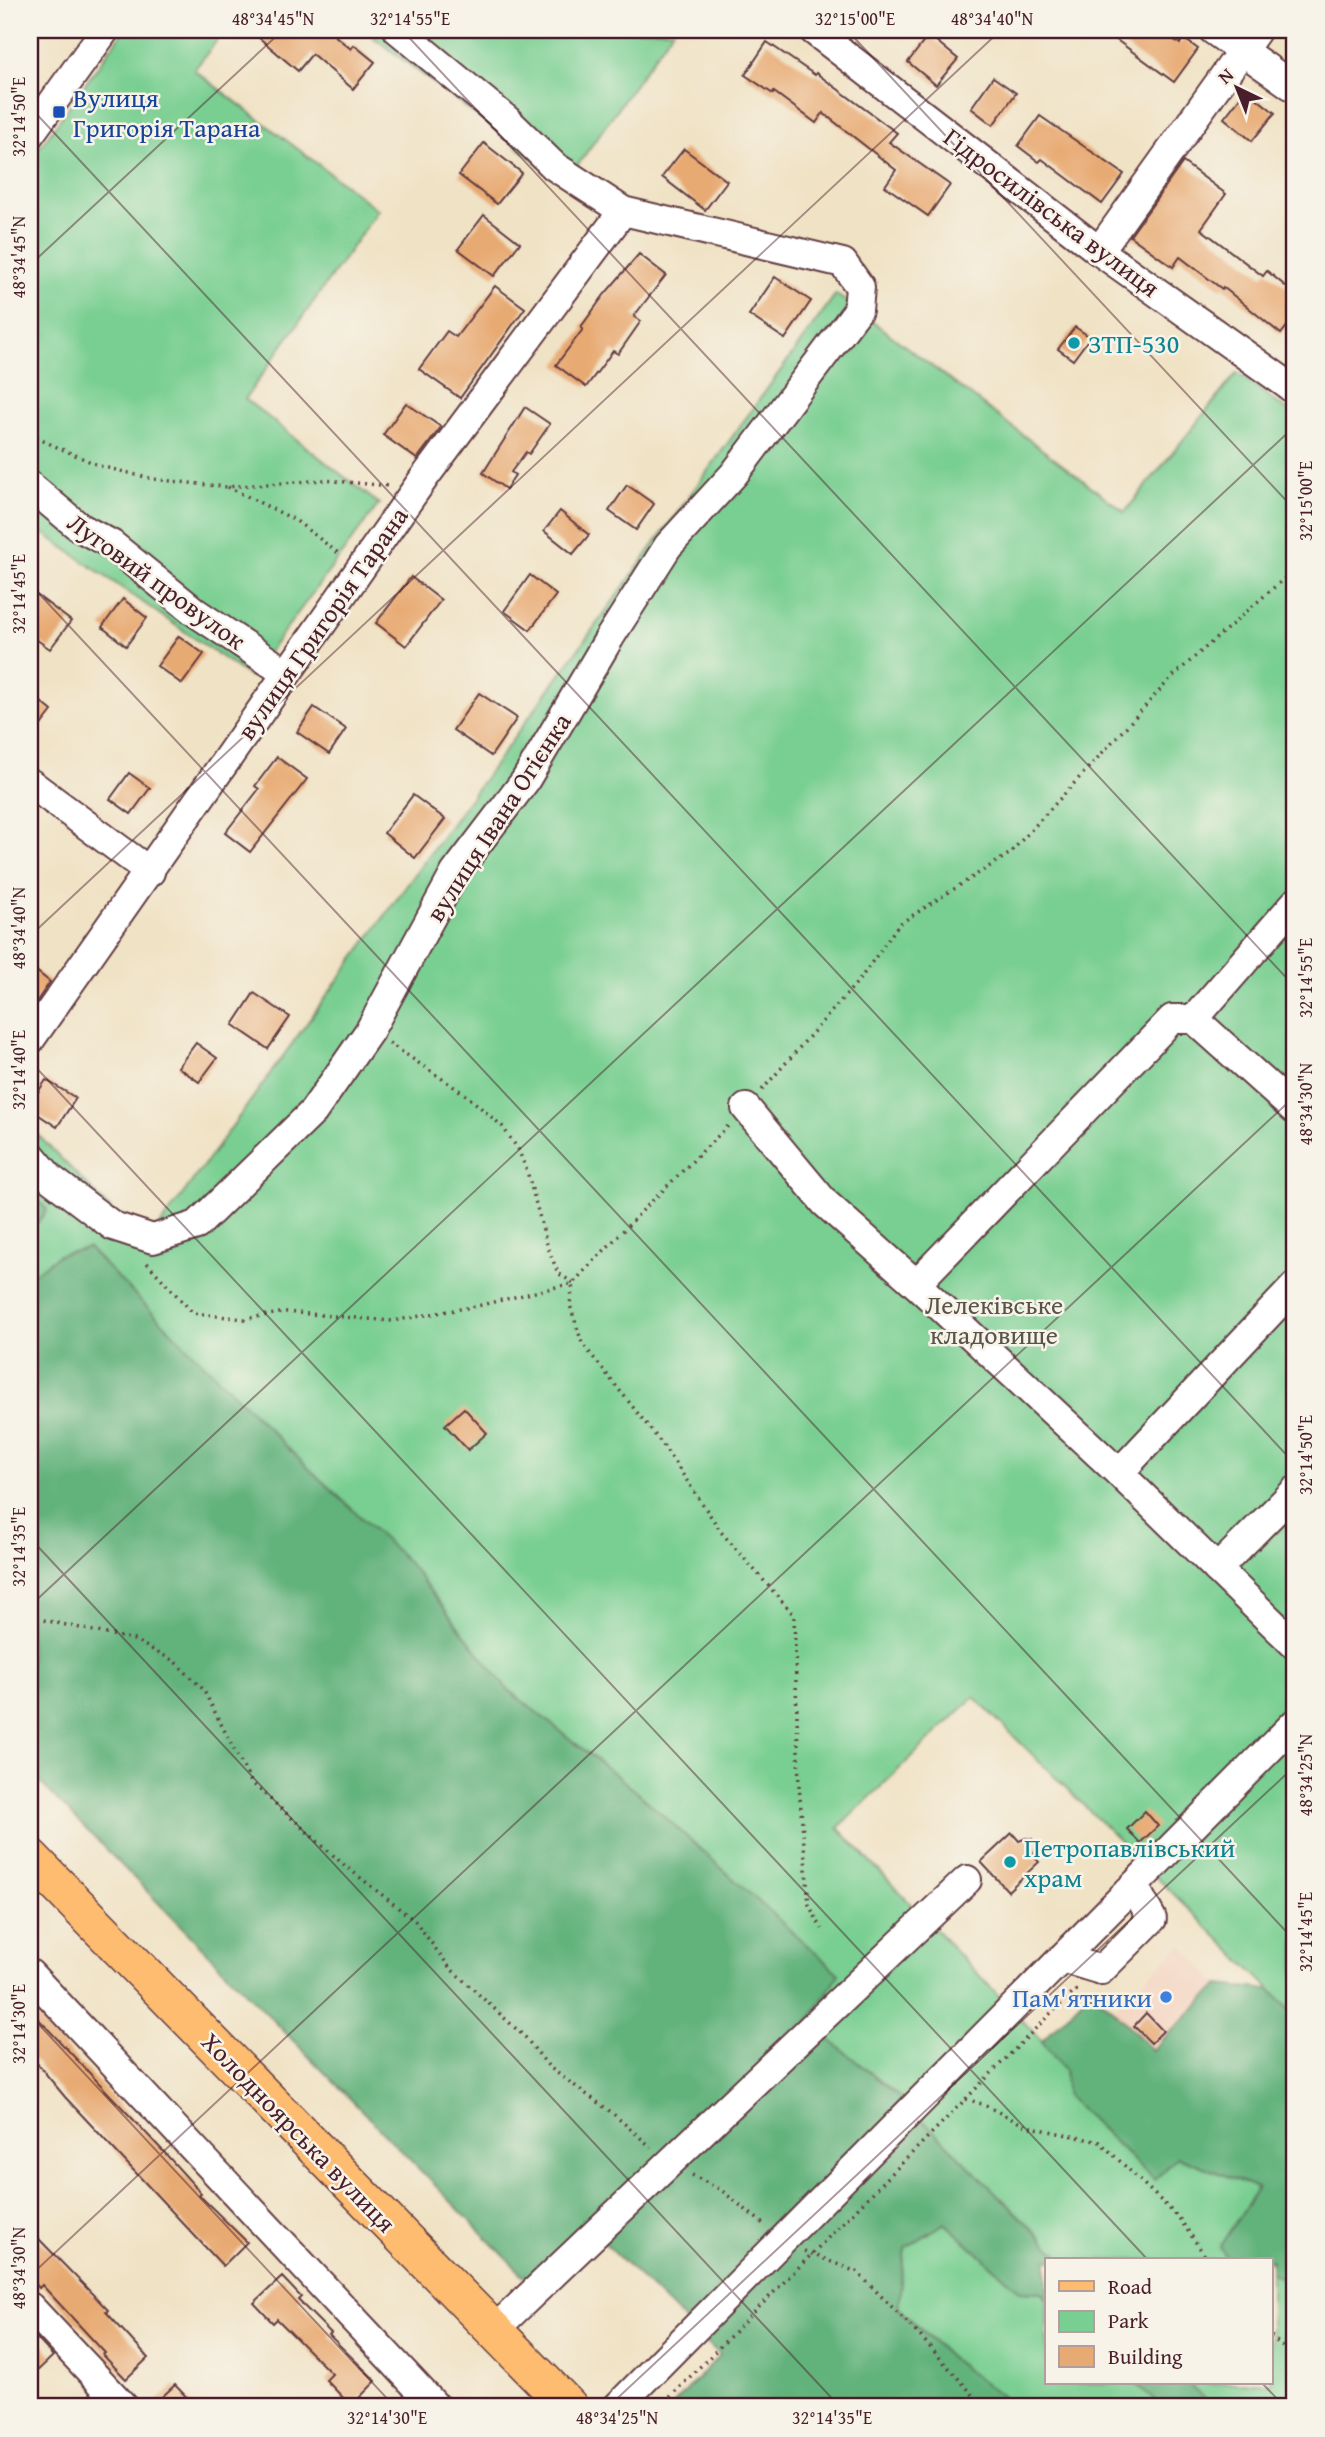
<svg xmlns="http://www.w3.org/2000/svg" width="1325" height="2437" viewBox="0 0 1325 2437" font-family="'Gentium Book Plus',serif">
  <style>
    .built { fill: #f4d3c0 }
    .green { fill: #79cf92; stroke: #62775e; stroke-width: 2 }
    .forest { fill: #62b27c; stroke: #566854; stroke-width: 2 }
    .building { fill: #e8aa73 }
    .lines { fill: none; stroke-linecap: round; stroke-linejoin: round }
    .minor-casing { stroke: #633c42; stroke-width: 32 }
    .major-casing { stroke: #633c42; stroke-width: 40 }
    .path { stroke: #633c42; stroke-width: 3.5; stroke-dasharray: 2 5; stroke-linecap: butt }
    .minor { stroke: #fff; stroke-width: 28 }
    .major { stroke: #fdbc6f; stroke-width: 37 }
    .ticks { fill: none; stroke: #4a1f2b; stroke-width: 2; stroke-opacity: 0.45 }
    .transit-dot { fill: #1a4fb4; stroke: #f7f3e8; stroke-width: 2.5 }
    .culture-dot { fill: #0f9aa8; stroke: #f7f3e8; stroke-width: 2.5 }
    .shop-dot { fill: #3f7fe0; stroke: #f7f3e8; stroke-width: 2.5 }
    .labels { text-anchor: middle; dominant-baseline: central; stroke-width: 5; stroke-linejoin: round; paint-order: stroke }
    .transit-label { font-size: 26px; fill: #164399; stroke: #f7f3e8; text-anchor: start }
    .street-label { font-size: 26px; fill: #4a1f2b; stroke: #f7f3e8 }
    .culture-label { font-size: 26px; fill: #0d838f; stroke: #f7f3e8; text-anchor: start }
    .park-label { font-size: 26px; fill: #58544a; stroke: #f7f3e8 }
    .shop-label { font-size: 26px; fill: #366cbe; stroke: #f7f3e8; text-anchor: end }
    .neatline { fill: none; stroke: #4a1f2b; stroke-width: 2.5 }
    .ticks-label { font-size: 18px; text-anchor: middle; fill: #4a1f2b }
  </style>
  <rect width="100%" height="100%" fill="#f7f3e8"/>
  <filter id="ink" filterUnits="userSpaceOnUse"><feTurbulence type="fractalNoise" baseFrequency=".0143" numOctaves="2"/><feDisplacementMap in="SourceGraphic" scale="14" xChannelSelector="R" yChannelSelector="G"/><feConvolveMatrix kernelMatrix="1 2 1 2 8 2 1 2 1" color-interpolation-filters="sRGB"/></filter>
  <filter id="wash" filterUnits="userSpaceOnUse"><feTurbulence type="fractalNoise" baseFrequency=".00686" numOctaves="4" result="noise"/><feDisplacementMap in="SourceGraphic" scale="28" xChannelSelector="R" yChannelSelector="G"/><feGaussianBlur stdDeviation="1.57" result="paint"/><feColorMatrix in="noise" values="0 0 0 0 0 0 0 0 0 0 0 0 0 0 0 0 0 1.4 0 .05"/><feComposite in="paint" operator="in"/></filter>
  <g filter="url(#wash)">
    <rect width="100%" height="100%" fill="#f0e2c5"/>
    <path class="built" d="M 1181,1945 L 1219,1985 L 1151,2050 L 1113,2010 Z"/>
    <g class="green">
      <path d="M 124,30 L 225,30 L 194,70 L 378,210 L 245,399 L 379,504 L 250,677 L 30,524 L 30,161 Z"/>
      <path d="M 364,30 L 673,30 L 565,183 Z"/>
      <path d="M 836,294 L 1125,512 L 1237,373 L 1295,416 L 1295,2016 L 1271,1990 L 974,1697 L 838,1828 L 1042,2041 L 1064,2070 L 1067,2096 L 1154,2180 L 1178,2157 L 1258,2188 L 1220,2246 L 1228,2260 L 1064,2260 L 895,2093 L 807,2022 L 838,1974 L 637,1792 L 507,1689 L 406,1560 L 305,1465 L 59,1255 L 30,1276 L 30,1232 L 47,1210 L 30,1191 L 30,1127 L 146,1245 Z"/>
      <path d="M 945,2223 L 1020,2291 L 1040,2292 L 1047,2298 L 1047,2383 L 1136,2383 L 1162,2407 L 1016,2407 L 950,2358 L 898,2307 L 905,2248 Z"/>
      <path d="M 1271,2272 L 1295,2287 L 1295,2303 L 1285,2335 L 1295,2346 L 1295,2407 L 1212,2407 L 1188,2383 L 1271,2383 Z"/>
    </g>
    <g class="forest">
      <path d="M 30,1191 L 47,1210 L 30,1232 Z"/>
      <path d="M 88,1248 L 305,1465 L 406,1560 L 507,1689 L 637,1792 L 839,1974 L 808,2022 L 895,2093 L 1064,2260 L 1047,2260 L 1047,2298 L 1040,2292 L 1020,2291 L 945,2223 L 905,2248 L 898,2308 L 950,2358 L 1016,2407 L 671,2407 L 720,2355 L 584,2223 L 528,2280 L 30,1772 L 30,1276 L 59,1255 Z"/>
      <path d="M 1219,1985 L 1271,1990 L 1295,2016 L 1295,2287 L 1271,2272 L 1271,2260 L 1228,2260 L 1220,2246 L 1258,2188 L 1178,2157 L 1154,2180 L 1067,2096 L 1064,2070 L 1042,2041 L 1091,1991 L 1113,2010 L 1152,2050 Z"/>
      <path d="M 1136,2383 L 1188,2383 L 1212,2407 L 1162,2407 Z"/>
    </g>
    <g id="blocks">
      <g class="building">
        <path d="M 250,30 L 328,30 L 351,49 L 354,45 L 375,62 L 353,89 L 312,54 L 298,71 Z"/>
        <path d="M 1103,30 L 1161,30 L 1180,44 L 1183,38 L 1198,49 L 1174,82 Z"/>
        <path d="M 929,35 L 958,59 L 936,85 L 908,62 Z"/>
        <path d="M 767,42 L 815,75 L 816,73 L 897,133 L 889,142 L 950,185 L 928,216 L 885,186 L 896,170 L 823,113 L 816,123 L 774,92 L 773,94 L 745,75 Z"/>
        <path d="M 993,77 L 1016,93 L 993,125 L 971,108 Z"/>
        <path d="M 1246,90 L 1275,113 L 1252,141 L 1224,118 Z"/>
        <path d="M 1040,116 L 1124,174 L 1102,204 L 1042,159 L 1039,162 L 1018,146 Z"/>
        <path d="M 484,143 L 522,173 L 497,204 L 459,175 Z"/>
        <path d="M 684,149 L 727,181 L 705,210 L 662,177 Z"/>
        <path d="M 1183,162 L 1226,194 L 1201,229 L 1263,276 L 1267,271 L 1295,294 L 1295,316 L 1281,334 L 1223,287 L 1222,289 L 1180,257 L 1173,267 L 1130,236 Z"/>
        <path d="M 484,215 L 520,243 L 494,276 L 458,249 Z"/>
        <path d="M 639,254 L 666,275 L 634,316 L 641,321 L 618,354 L 613,351 L 586,387 L 556,365 L 583,329 L 581,327 L 604,295 Z"/>
        <path d="M 775,277 L 811,301 L 785,339 L 749,315 Z"/>
        <path d="M 495,286 L 525,308 L 460,398 L 419,369 L 447,331 L 456,337 Z"/>
        <path d="M 1075,327 L 1090,337 L 1073,360 L 1058,349 Z"/>
        <path d="M 406,403 L 441,427 L 417,459 L 383,435 Z"/>
        <path d="M 525,407 L 550,424 L 529,454 L 526,452 L 511,472 L 515,475 L 506,489 L 483,473 Z"/>
        <path d="M 627,485 L 654,504 L 636,530 L 609,511 Z"/>
        <path d="M 560,511 L 589,535 L 573,554 L 544,531 Z"/>
        <path d="M 530,575 L 556,595 L 530,630 L 504,611 Z"/>
        <path d="M 411,577 L 441,600 L 406,646 L 376,623 Z"/>
        <path d="M 30,590 L 71,621 L 50,649 L 30,635 Z"/>
        <path d="M 123,599 L 147,618 L 126,646 L 102,627 Z"/>
        <path d="M 179,636 L 204,654 L 182,684 L 157,666 Z"/>
        <path d="M 30,693 L 52,711 L 30,739 Z"/>
        <path d="M 479,693 L 517,718 L 491,756 L 453,730 Z"/>
        <path d="M 314,707 L 346,729 L 329,754 L 297,732 Z"/>
        <path d="M 277,757 L 307,779 L 250,852 L 225,833 L 259,789 L 255,786 Z"/>
        <path d="M 129,773 L 150,788 L 131,814 L 110,799 Z"/>
        <path d="M 413,795 L 445,819 L 415,858 L 384,833 Z"/>
        <path d="M 30,966 L 50,982 L 30,1011 Z"/>
        <path d="M 254,993 L 290,1017 L 268,1049 L 233,1025 Z"/>
        <path d="M 196,1043 L 217,1058 L 199,1082 L 178,1067 Z"/>
        <path d="M 46,1080 L 76,1098 L 57,1127 L 30,1109 L 30,1104 Z"/>
        <path d="M 464,1408 L 487,1433 L 468,1450 L 445,1425 Z"/>
        <path d="M 1145,1811 L 1158,1826 L 1140,1843 L 1127,1829 Z"/>
        <path d="M 1012,1833 L 1019,1841 L 1026,1838 L 1032,1839 L 1036,1843 L 1036,1850 L 1033,1855 L 1039,1862 L 1008,1891 L 981,1862 Z"/>
        <path d="M 30,2010 L 163,2151 L 201,2193 L 199,2195 L 247,2242 L 223,2266 L 65,2097 L 30,2055 Z"/>
        <path d="M 1146,2013 L 1163,2031 L 1151,2043 L 1134,2026 Z"/>
        <path d="M 39,2239 L 108,2310 L 106,2312 L 148,2358 L 126,2379 L 103,2355 L 105,2353 L 42,2285 L 39,2288 L 30,2278 L 30,2248 Z"/>
        <path d="M 282,2277 L 301,2297 L 298,2300 L 331,2333 L 329,2335 L 376,2381 L 351,2406 L 326,2380 L 332,2374 L 277,2319 L 273,2323 L 254,2303 Z"/>
        <path d="M 30,2331 L 53,2356 L 30,2378 Z"/>
        <path d="M 175,2385 L 196,2407 L 151,2407 Z"/>
      </g>
    </g>
  </g>
  <g filter="url(#ink)">
    <use href="#blocks" fill-opacity="0" stroke="#633c42" stroke-width="2"/>
    <g class="lines">
      <g class="minor-casing">
        <g id="minor">
          <path d="M 813,30 L 1099,251 L 1295,390"/>
          <path d="M 1213,30 L 1295,88"/>
          <path d="M 30,134 L 105,30"/>
          <path d="M 1099,251 L 1257,30"/>
          <path d="M 30,486 L 79,527 L 111,544 L 195,612 L 286,673"/>
          <path d="M 30,783 L 150,872"/>
          <path d="M 1194,1019 L 1295,1110"/>
          <path d="M 30,1040 L 424,478 L 623,211"/>
          <path d="M 746,1108 L 825,1203 L 916,1284 L 1119,1473 L 1295,1645"/>
          <path d="M 30,1154 L 51,1179 L 113,1226 L 153,1239 L 197,1225 L 313,1112 L 370,1030 L 455,873 L 525,781 L 610,637 L 668,546 L 734,474 L 858,310 L 860,287 L 843,263 L 623,211 L 554,166 L 506,119 L 398,30"/>
          <path d="M 916,1284 L 1172,1019 L 1194,1019 L 1295,903"/>
          <path d="M 1119,1473 L 1295,1286"/>
          <path d="M 1217,1569 L 1295,1491"/>
          <path d="M 1062,1958 L 1101,1970 L 1152,1919 L 1134,1886"/>
          <path d="M 30,1974 L 436,2407"/>
          <path d="M 30,2307 L 124,2407"/>
          <path d="M 493,2331 L 967,1880"/>
          <path d="M 617,2407 L 1295,1723"/>
        </g>
      </g>
      <g class="major-casing">
        <path id="major" d="M 30,1857 L 569,2407"/>
      </g>
      <g class="path">
        <path d="M 30,435 L 100,466 L 153,479 L 226,487 L 324,480 L 390,486"/>
        <path d="M 228,487 L 295,520 L 341,555"/>
        <path d="M 389,1043 L 466,1095 L 502,1126 L 518,1149 L 527,1171 L 548,1248 L 558,1273 L 573,1283"/>
        <path d="M 762,1090 L 860,979 L 899,924 L 1009,854 L 1172,677 L 1295,569"/>
        <path d="M 728,1126 L 641,1212 L 573,1283 L 570,1305 L 582,1343 L 663,1445 L 722,1533 L 794,1615 L 799,1785 L 809,1905 L 822,1929"/>
        <path d="M 147,1263 L 193,1313 L 244,1319 L 286,1312 L 392,1321 L 477,1306 L 573,1283"/>
        <path d="M 30,1617 L 134,1640 L 174,1661 L 203,1689 L 251,1782 L 343,1864 L 415,1921 L 450,1968 L 525,2037 L 549,2067 L 611,2112 L 651,2147"/>
        <path d="M 966,2099 L 982,2104 L 1026,2126 L 1100,2142 L 1179,2218 L 1208,2260"/>
        <path d="M 692,2175 L 721,2190 L 766,2226"/>
        <path d="M 804,2251 L 857,2272 L 912,2327 L 984,2407"/>
        <path d="M 1271,2336 L 1295,2359"/>
        <path d="M 660,2407 L 1050,2014 L 1079,1988"/>
      </g>
      <use href="#minor" class="minor"/>
      <use href="#major" class="major"/>
    </g>
  </g>
  <path class="ticks" d="M 402,30 L 1295,987M 847,30 L 1295,510M 1292,30 L 1295,33M 30,107 L 1295,1464M 30,265 L 283,30M 30,584 L 1295,1941M 30,936 L 1001,30M 30,1061 L 1148,2260M 30,1538 L 840,2407M 30,1606 L 1295,426M 30,2015 L 395,2407M 30,2276 L 1295,1096M 1262,2383 L 1285,2407M 608,2407 L 1295,1766"/>
  <rect class="transit-dot" x="52" y="105" width="14" height="14" rx="3.5"/>
  <g class="culture-dot">
    <circle cx="1074" cy="343" r="7"/>
    <circle cx="1010" cy="1862" r="7"/>
  </g>
  <circle class="shop-dot" cx="1166" cy="1997" r="7"/>
  <g class="labels">
    <g class="transit-label">
      <text x="73" y="97">Вулиця<tspan x="73" dy="30">Григорія Тарана</tspan></text>
    </g>
    <g class="street-label">
      <text transform="translate(1052 212) rotate(37)">Гідросилівська вулиця</text>
      <text transform="translate(157 581) rotate(36)">Луговий провулок</text>
      <text transform="translate(322 623) rotate(-55)">вулиця Григорія Тарана</text>
      <text transform="translate(498 817) rotate(-57)">вулиця Івана Огієнка</text>
      <text transform="translate(299 2132) rotate(46)">Холодноярська вулиця</text>
    </g>
    <g class="culture-label">
      <text x="1088" y="343">ЗТП-530</text>
      <text x="1024" y="1847">Петропавлівський<tspan x="1024" dy="30">храм</tspan></text>
    </g>
    <g class="park-label">
      <text x="994" y="1304">Лелеківське<tspan x="994" dy="30">кладовище</tspan></text>
    </g>
    <g class="shop-label">
      <text x="1152" y="1997">Пам'ятники</text>
    </g>
  </g>
  <rect width="1325" height="2437" fill="none" stroke="#f7f3e8" stroke-width="77"/>
  <rect x="1045" y="2258" width="228" height="126" fill="#f7f3e8" stroke="#b29e9c" stroke-width="2"/>
  <rect x="1059" y="2281" width="35" height="10" fill="#fdbc6f" stroke="#b29e9c" stroke-width="2"/>
  <text x="1108" y="2294" font-size="21" fill="#4a1f2b">Road</text>
  <rect x="1059" y="2311" width="35" height="21" fill="#79cf92" stroke="#b29e9c" stroke-width="2"/>
  <text x="1108" y="2328" font-size="21" fill="#4a1f2b">Park</text>
  <rect x="1059" y="2346" width="35" height="21" fill="#e8aa73" stroke="#b29e9c" stroke-width="2"/>
  <text x="1108" y="2364" font-size="21" fill="#4a1f2b">Building</text>
  <g transform="translate(1237 88) rotate(317)" stroke="#f7f3e8" stroke-width="5" paint-order="stroke">
  <path d="M0-5L12 26L0 18L-12 26Z" fill="#4a1f2b"/>
  <text y="-10" font-size="19" font-weight="bold" text-anchor="middle" fill="#4a1f2b">N</text>
  </g>
  <rect x="38" y="38" width="1248" height="2360" class="neatline"/>
  <g class="ticks-label">
    <text x="273" y="25">48°34'45"N</text>
    <text x="410" y="25">32°14'55"E</text>
    <text x="855" y="25">32°15'00"E</text>
    <text x="992" y="25">48°34'40"N</text>
    <text transform="translate(19 117) rotate(-90)" y="6">32°14'50"E</text>
    <text transform="translate(19 257) rotate(-90)" y="6">48°34'45"N</text>
    <text transform="translate(1306 501) rotate(-90)" y="6">32°15'00"E</text>
    <text transform="translate(19 594) rotate(-90)" y="6">32°14'45"E</text>
    <text transform="translate(19 928) rotate(-90)" y="6">48°34'40"N</text>
    <text transform="translate(1306 978) rotate(-90)" y="6">32°14'55"E</text>
    <text transform="translate(19 1070) rotate(-90)" y="6">32°14'40"E</text>
    <text transform="translate(1306 1104) rotate(-90)" y="6">48°34'30"N</text>
    <text transform="translate(1306 1455) rotate(-90)" y="6">32°14'50"E</text>
    <text transform="translate(19 1547) rotate(-90)" y="6">32°14'35"E</text>
    <text transform="translate(1306 1775) rotate(-90)" y="6">48°34'25"N</text>
    <text transform="translate(1306 1932) rotate(-90)" y="6">32°14'45"E</text>
    <text transform="translate(19 2024) rotate(-90)" y="6">32°14'30"E</text>
    <text transform="translate(19 2268) rotate(-90)" y="6">48°34'30"N</text>
    <text x="387" y="2424">32°14'30"E</text>
    <text x="617" y="2424">48°34'25"N</text>
    <text x="832" y="2424">32°14'35"E</text>
  </g>
</svg>
